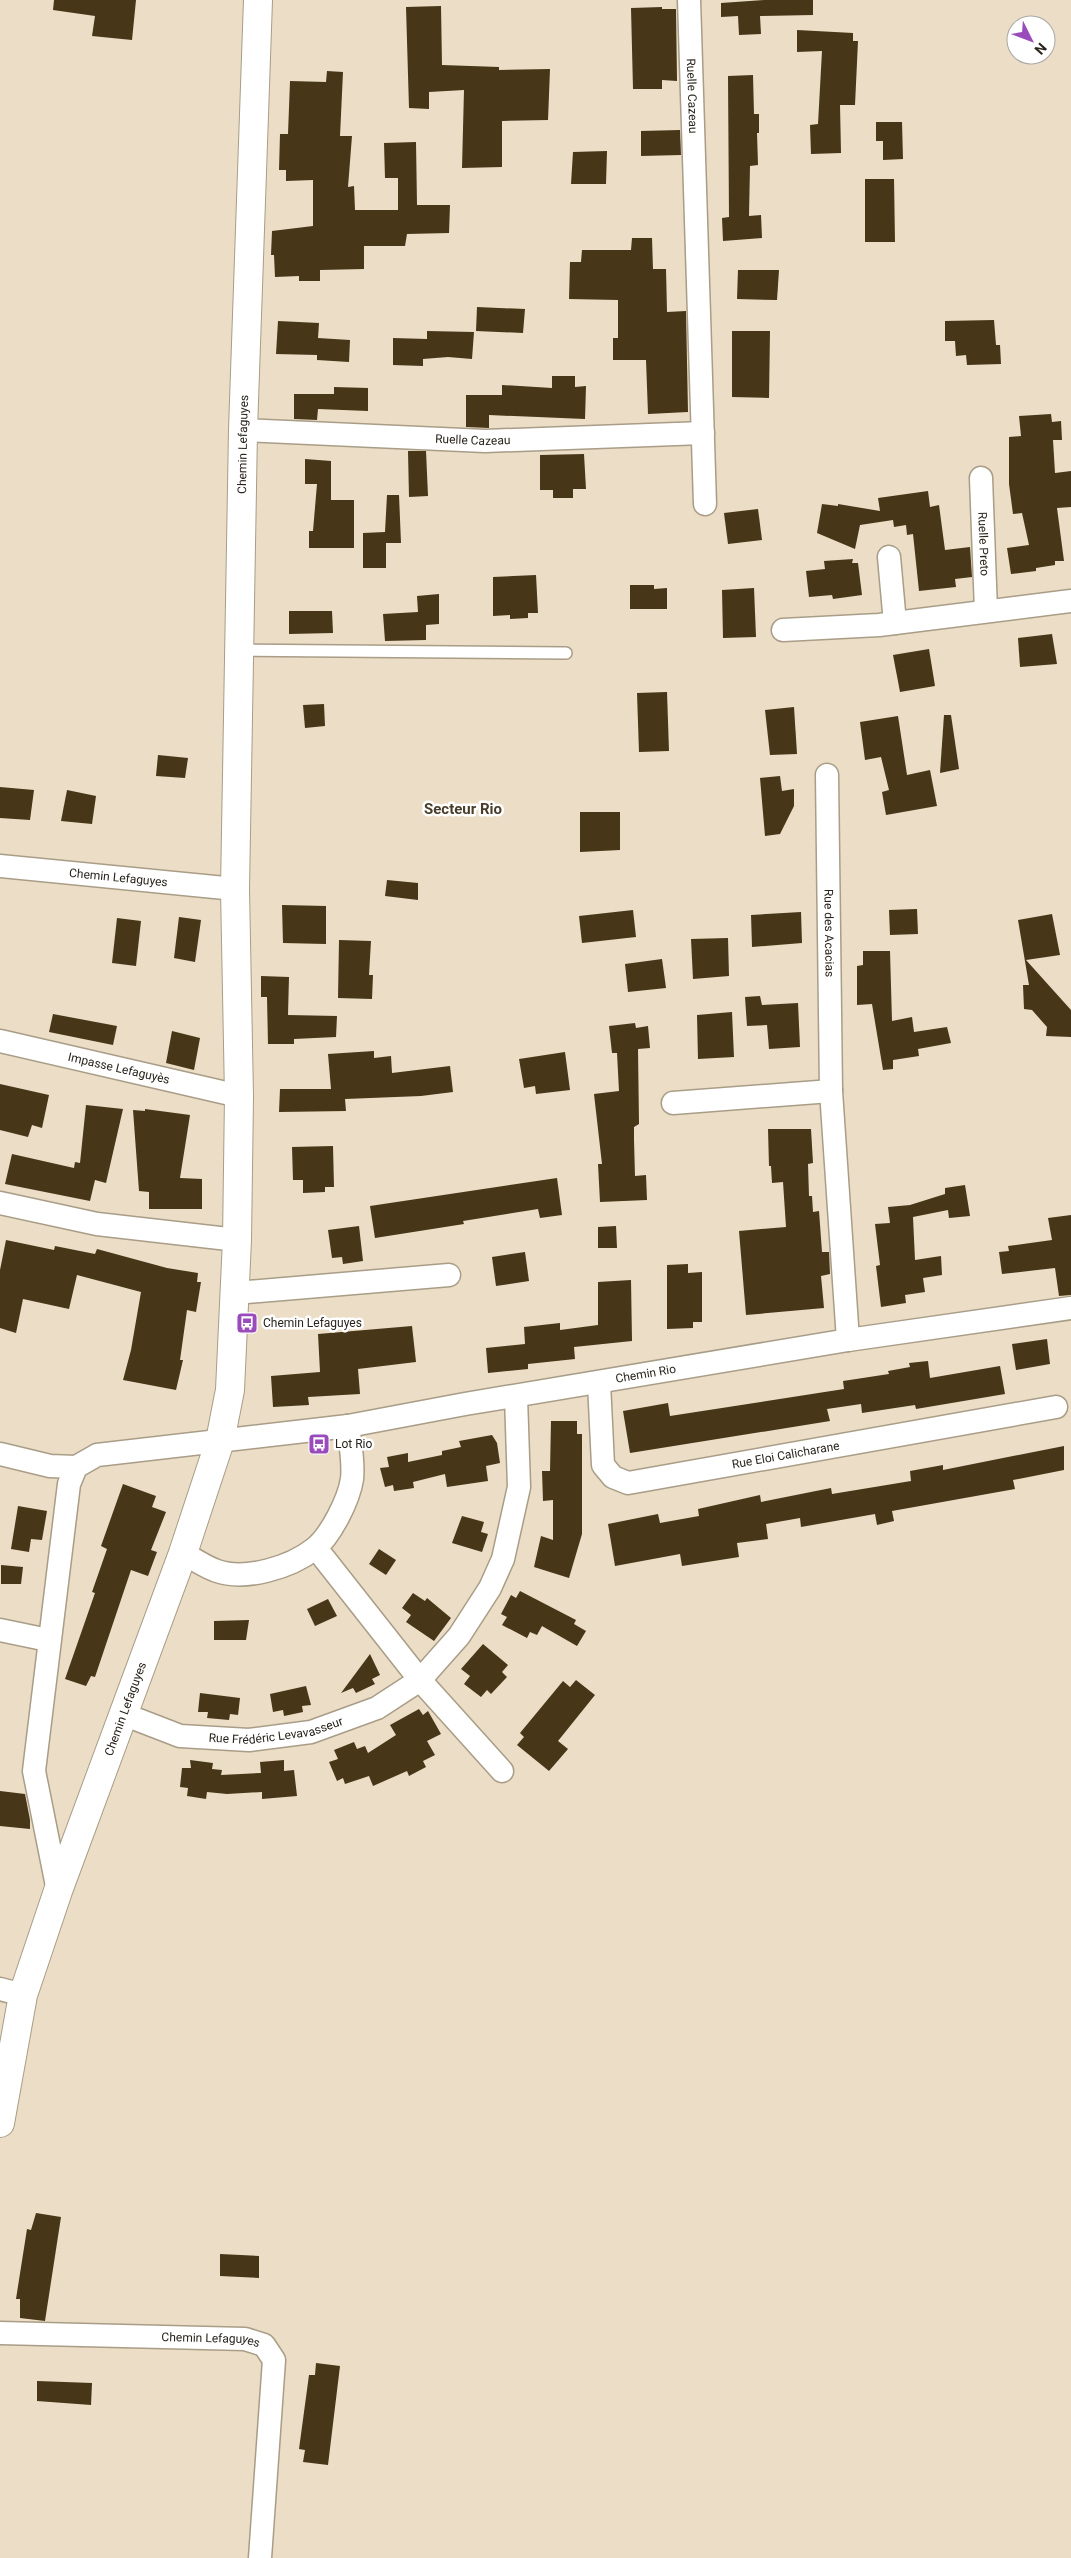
<svg xmlns="http://www.w3.org/2000/svg" width="1071" height="2558" viewBox="0 0 1071 2558" font-family="Roboto,sans-serif">
  <style>
    .building { fill: #473617 }
    .lines { fill: none; stroke-linecap: round; stroke-linejoin: round }
    .service-casing { stroke: #a99d87; stroke-width: 14 }
    .minor-casing { stroke: #a99d87; stroke-width: 25 }
    .secondary-casing { stroke: #a99d87; stroke-width: 30 }
    .service { stroke: #fff; stroke-width: 11 }
    .minor { stroke: #fff; stroke-width: 22 }
    .secondary { stroke: #fff; stroke-width: 28 }
    .labels { text-anchor: middle; dominant-baseline: central; stroke-width: 5; stroke-linejoin: round; paint-order: stroke }
    .street-label { font-size: 12px; fill: #29241c; stroke: #fff }
    .poi-label { font-size: 12px; fill: #29241c; stroke: #fff; text-anchor: start }
    .quarter-label { font-size: 15px; font-weight: bold; fill: #483d2a; stroke: #fff }
  </style>
  <rect width="100%" height="100%" fill="#ebddc6"/>
  <g class="building">
    <path d="M 54,0 L 136,0 L 132,40 L 92,36 L 95,16 L 53,10 Z"/>
    <path d="M 764,0 L 813,0 L 813,15 L 760,16 L 761,34 L 739,35 L 738,16 L 721,17 L 721,3 Z"/>
    <path d="M 441,6 L 442,65 L 499,67 L 499,70 L 550,69 L 548,120 L 502,121 L 502,167 L 462,168 L 464,90 L 429,92 L 429,109 L 409,108 L 406,7 Z"/>
    <path d="M 662,7 L 662,9 L 676,9 L 677,81 L 662,80 L 662,89 L 633,89 L 631,8 Z"/>
    <path d="M 797,30 L 853,33 L 853,41 L 858,41 L 855,105 L 840,105 L 841,153 L 811,154 L 810,125 L 818,124 L 822,51 L 797,52 Z"/>
    <path d="M 327,71 L 343,72 L 340,136 L 352,136 L 348,187 L 354,186 L 355,210 L 398,210 L 398,178 L 385,178 L 384,143 L 416,142 L 417,205 L 450,205 L 449,233 L 407,234 L 405,246 L 364,246 L 364,269 L 320,270 L 320,281 L 299,281 L 299,276 L 275,277 L 274,255 L 271,255 L 272,231 L 313,226 L 313,180 L 286,181 L 286,170 L 279,170 L 280,134 L 288,134 L 290,81 L 326,82 Z"/>
    <path d="M 753,75 L 754,114 L 759,114 L 759,133 L 757,133 L 758,165 L 750,166 L 749,216 L 761,215 L 762,238 L 723,241 L 722,218 L 729,217 L 728,76 Z"/>
    <path d="M 876,122 L 902,122 L 903,159 L 883,160 L 883,141 L 876,141 Z"/>
    <path d="M 680,130 L 681,155 L 641,156 L 641,131 Z"/>
    <path d="M 607,151 L 606,184 L 571,184 L 573,152 Z"/>
    <path d="M 865,179 L 894,179 L 895,242 L 865,242 Z"/>
    <path d="M 632,238 L 652,238 L 653,269 L 666,269 L 667,312 L 686,311 L 688,412 L 648,414 L 646,360 L 613,360 L 613,338 L 618,338 L 618,300 L 569,299 L 570,262 L 581,262 L 582,250 L 631,250 Z"/>
    <path d="M 738,270 L 779,270 L 777,300 L 737,299 Z"/>
    <path d="M 477,307 L 525,309 L 523,333 L 476,331 Z"/>
    <path d="M 994,320 L 996,345 L 1000,345 L 1001,364 L 967,365 L 966,355 L 956,356 L 955,341 L 945,341 L 945,321 Z"/>
    <path d="M 278,321 L 319,323 L 318,338 L 350,340 L 349,362 L 317,360 L 317,355 L 276,354 Z"/>
    <path d="M 427,331 L 474,332 L 472,359 L 448,357 L 423,359 L 423,366 L 393,365 L 393,338 L 427,339 Z"/>
    <path d="M 732,331 L 770,331 L 769,398 L 732,397 Z"/>
    <path d="M 552,376 L 575,376 L 575,387 L 586,386 L 585,419 L 489,415 L 489,428 L 466,427 L 466,395 L 502,395 L 502,385 L 552,388 Z"/>
    <path d="M 334,387 L 368,388 L 368,411 L 318,409 L 317,420 L 294,419 L 294,394 L 334,394 Z"/>
    <path d="M 1051,414 L 1052,422 L 1061,421 L 1062,440 L 1053,440 L 1055,473 L 1071,471 L 1071,507 L 1057,508 L 1064,561 L 1055,561 L 1055,565 L 1036,568 L 1036,571 L 1011,574 L 1007,548 L 1029,545 L 1022,513 L 1013,514 L 1009,484 L 1009,437 L 1021,436 L 1019,416 Z"/>
    <path d="M 408,451 L 426,451 L 428,496 L 409,497 Z"/>
    <path d="M 584,454 L 586,489 L 573,489 L 573,498 L 553,498 L 553,490 L 540,490 L 540,455 Z"/>
    <path d="M 305,459 L 331,461 L 331,500 L 354,500 L 354,548 L 309,548 L 309,531 L 313,531 L 317,484 L 305,484 Z"/>
    <path d="M 928,491 L 930,507 L 939,505 L 945,550 L 970,547 L 972,577 L 955,579 L 956,587 L 919,591 L 913,534 L 907,535 L 906,525 L 894,527 L 893,520 L 860,525 L 855,549 L 817,533 L 822,504 L 838,506 L 838,504 L 880,511 L 878,498 Z"/>
    <path d="M 387,495 L 399,495 L 401,543 L 386,543 L 386,568 L 363,568 L 363,533 L 385,532 Z"/>
    <path d="M 758,509 L 762,540 L 728,544 L 724,513 Z"/>
    <path d="M 853,559 L 852,563 L 858,563 L 862,595 L 833,599 L 832,595 L 809,597 L 806,571 L 825,569 L 824,561 Z"/>
    <path d="M 536,575 L 538,613 L 528,613 L 528,618 L 510,619 L 510,615 L 493,616 L 493,577 Z"/>
    <path d="M 630,585 L 654,585 L 654,589 L 667,588 L 667,609 L 630,609 Z"/>
    <path d="M 754,588 L 756,637 L 723,638 L 722,590 Z"/>
    <path d="M 439,594 L 439,624 L 426,625 L 426,640 L 385,641 L 383,614 L 418,612 L 417,596 Z"/>
    <path d="M 289,611 L 332,611 L 333,633 L 289,634 Z"/>
    <path d="M 1052,634 L 1057,664 L 1020,667 L 1018,638 Z"/>
    <path d="M 929,649 L 935,686 L 900,692 L 893,655 Z"/>
    <path d="M 667,692 L 669,751 L 639,752 L 637,693 Z"/>
    <path d="M 324,704 L 325,726 L 305,728 L 303,705 Z"/>
    <path d="M 794,707 L 797,754 L 770,755 L 765,710 Z"/>
    <path d="M 944,715 L 951,715 L 959,769 L 940,773 Z"/>
    <path d="M 898,716 L 907,775 L 930,770 L 937,806 L 886,815 L 882,792 L 889,790 L 881,757 L 865,760 L 860,722 Z"/>
    <path d="M 158,755 L 188,758 L 185,778 L 156,776 Z"/>
    <path d="M 780,776 L 782,791 L 794,789 L 794,806 L 780,834 L 765,836 L 760,778 Z"/>
    <path d="M 0,787 L 34,790 L 30,820 L 0,818 Z"/>
    <path d="M 67,790 L 96,796 L 92,824 L 61,821 Z"/>
    <path d="M 580,812 L 620,812 L 620,850 L 580,852 Z"/>
    <path d="M 387,880 L 418,883 L 418,900 L 385,896 Z"/>
    <path d="M 282,905 L 326,906 L 326,944 L 283,943 Z"/>
    <path d="M 917,909 L 918,934 L 890,935 L 889,910 Z"/>
    <path d="M 633,910 L 636,937 L 582,943 L 579,916 Z"/>
    <path d="M 801,912 L 802,943 L 752,947 L 751,915 Z"/>
    <path d="M 1052,914 L 1060,955 L 1026,960 L 1071,1010 L 1071,1037 L 1046,1036 L 1047,1027 L 1032,1010 L 1024,1009 L 1023,985 L 1029,985 L 1018,920 Z"/>
    <path d="M 179,917 L 201,920 L 195,962 L 174,958 Z"/>
    <path d="M 117,918 L 141,921 L 136,966 L 112,963 Z"/>
    <path d="M 728,938 L 729,976 L 693,979 L 691,939 Z"/>
    <path d="M 339,940 L 371,941 L 369,975 L 373,975 L 372,999 L 338,998 Z"/>
    <path d="M 863,951 L 890,951 L 892,1021 L 912,1017 L 914,1032 L 947,1027 L 951,1043 L 918,1049 L 919,1056 L 893,1060 L 893,1069 L 883,1070 L 872,1004 L 857,1005 L 857,966 L 863,965 Z"/>
    <path d="M 662,959 L 666,988 L 628,992 L 625,964 Z"/>
    <path d="M 261,976 L 289,977 L 288,1015 L 337,1016 L 336,1037 L 294,1039 L 294,1044 L 268,1044 L 267,997 L 261,997 Z"/>
    <path d="M 760,996 L 762,1005 L 798,1003 L 800,1047 L 769,1049 L 767,1025 L 747,1026 L 745,997 Z"/>
    <path d="M 732,1012 L 734,1057 L 698,1059 L 697,1015 Z"/>
    <path d="M 53,1014 L 117,1026 L 113,1045 L 49,1032 Z"/>
    <path d="M 635,1023 L 636,1028 L 648,1026 L 650,1048 L 638,1049 L 639,1124 L 634,1127 L 634,1140 L 635,1176 L 646,1175 L 647,1200 L 600,1202 L 598,1164 L 602,1164 L 594,1094 L 619,1091 L 617,1053 L 612,1053 L 609,1026 Z"/>
    <path d="M 172,1031 L 200,1038 L 194,1070 L 166,1063 Z"/>
    <path d="M 374,1051 L 374,1058 L 391,1056 L 392,1073 L 450,1066 L 453,1092 L 421,1096 L 345,1099 L 346,1111 L 279,1112 L 280,1089 L 331,1089 L 328,1054 Z"/>
    <path d="M 565,1052 L 570,1090 L 536,1094 L 535,1086 L 524,1088 L 519,1059 Z"/>
    <path d="M 0,1084 L 49,1095 L 42,1128 L 32,1125 L 28,1137 L 0,1130 Z"/>
    <path d="M 86,1105 L 123,1109 L 106,1183 L 95,1180 L 90,1201 L 5,1184 L 12,1154 L 74,1168 L 75,1162 L 80,1163 Z"/>
    <path d="M 145,1109 L 190,1115 L 180,1178 L 202,1179 L 202,1209 L 149,1209 L 149,1192 L 139,1191 L 133,1110 L 145,1111 Z"/>
    <path d="M 768,1129 L 811,1129 L 813,1163 L 808,1164 L 809,1196 L 812,1196 L 813,1212 L 819,1211 L 822,1252 L 829,1252 L 830,1274 L 821,1276 L 824,1308 L 746,1315 L 739,1231 L 786,1227 L 783,1182 L 772,1183 L 771,1166 L 769,1166 Z"/>
    <path d="M 333,1146 L 334,1187 L 325,1187 L 325,1192 L 303,1193 L 303,1180 L 293,1180 L 292,1147 Z"/>
    <path d="M 557,1178 L 562,1215 L 540,1218 L 538,1209 L 463,1221 L 464,1224 L 375,1238 L 370,1206 Z"/>
    <path d="M 965,1185 L 970,1216 L 949,1218 L 948,1210 L 913,1217 L 915,1260 L 941,1256 L 942,1275 L 923,1278 L 925,1292 L 905,1295 L 906,1303 L 881,1307 L 876,1266 L 880,1265 L 875,1224 L 890,1223 L 888,1207 L 910,1205 L 945,1194 L 945,1188 Z"/>
    <path d="M 1071,1215 L 1071,1295 L 1059,1296 L 1055,1268 L 1002,1274 L 999,1252 L 1009,1251 L 1008,1246 L 1052,1240 L 1048,1218 Z"/>
    <path d="M 359,1226 L 363,1261 L 343,1264 L 342,1257 L 332,1258 L 328,1230 Z"/>
    <path d="M 616,1226 L 617,1248 L 598,1248 L 598,1227 Z"/>
    <path d="M 6,1240 L 54,1250 L 55,1246 L 95,1254 L 97,1249 L 167,1268 L 198,1273 L 197,1282 L 201,1282 L 196,1312 L 187,1310 L 180,1360 L 183,1360 L 176,1390 L 123,1380 L 131,1350 L 141,1292 L 77,1275 L 69,1309 L 23,1299 L 16,1333 L 0,1328 L 0,1270 Z"/>
    <path d="M 525,1252 L 529,1281 L 496,1286 L 492,1257 Z"/>
    <path d="M 688,1264 L 688,1273 L 702,1272 L 702,1322 L 693,1322 L 693,1328 L 667,1329 L 667,1265 Z"/>
    <path d="M 631,1280 L 632,1341 L 574,1347 L 575,1359 L 528,1364 L 528,1369 L 488,1373 L 486,1348 L 525,1344 L 524,1327 L 560,1323 L 560,1330 L 598,1325 L 598,1282 Z"/>
    <path d="M 412,1326 L 416,1362 L 358,1369 L 360,1394 L 308,1397 L 309,1405 L 273,1407 L 271,1376 L 320,1372 L 318,1334 Z"/>
    <path d="M 1047,1339 L 1050,1364 L 1016,1370 L 1012,1344 Z"/>
    <path d="M 928,1361 L 930,1378 L 1000,1366 L 1005,1394 L 916,1409 L 915,1405 L 862,1413 L 861,1404 L 827,1409 L 830,1421 L 630,1453 L 623,1411 L 668,1403 L 670,1416 L 844,1389 L 843,1381 L 889,1374 L 888,1371 L 910,1367 L 909,1363 Z"/>
    <path d="M 551,1421 L 577,1421 L 577,1434 L 582,1434 L 582,1534 L 569,1578 L 534,1567 L 541,1536 L 553,1540 L 553,1500 L 543,1501 L 542,1471 L 550,1471 Z"/>
    <path d="M 492,1435 L 497,1443 L 500,1463 L 486,1466 L 488,1481 L 447,1487 L 445,1474 L 413,1482 L 414,1488 L 394,1491 L 393,1485 L 385,1487 L 380,1468 L 389,1467 L 387,1457 L 408,1453 L 408,1462 L 442,1455 L 442,1451 L 461,1447 L 459,1441 Z"/>
    <path d="M 1064,1446 L 1064,1470 L 1013,1480 L 1015,1489 L 892,1511 L 894,1521 L 877,1525 L 875,1514 L 801,1527 L 800,1518 L 766,1524 L 768,1539 L 737,1543 L 739,1557 L 682,1566 L 680,1554 L 615,1566 L 608,1524 L 658,1514 L 660,1523 L 699,1516 L 698,1509 L 760,1495 L 761,1502 L 831,1488 L 832,1494 L 911,1481 L 910,1471 L 943,1465 L 943,1470 Z"/>
    <path d="M 123,1484 L 156,1496 L 152,1507 L 166,1512 L 151,1550 L 157,1552 L 148,1576 L 131,1570 L 95,1677 L 91,1676 L 86,1686 L 65,1679 L 95,1593 L 92,1592 L 107,1549 L 101,1546 Z"/>
    <path d="M 18,1506 L 47,1511 L 42,1540 L 31,1539 L 29,1552 L 11,1549 Z"/>
    <path d="M 462,1516 L 484,1522 L 481,1532 L 488,1534 L 482,1552 L 452,1543 Z"/>
    <path d="M 379,1549 L 396,1560 L 386,1575 L 369,1564 Z"/>
    <path d="M 1,1565 L 23,1567 L 21,1584 L 1,1584 Z"/>
    <path d="M 520,1591 L 576,1620 L 574,1624 L 586,1631 L 577,1646 L 542,1626 L 537,1635 L 530,1632 L 527,1638 L 502,1625 L 507,1617 L 501,1614 L 511,1595 L 516,1598 Z"/>
    <path d="M 413,1593 L 425,1601 L 427,1598 L 451,1618 L 434,1641 L 406,1622 L 411,1615 L 402,1608 Z"/>
    <path d="M 328,1599 L 337,1616 L 315,1626 L 307,1609 Z"/>
    <path d="M 249,1620 L 246,1640 L 214,1640 L 214,1621 Z"/>
    <path d="M 483,1644 L 508,1665 L 502,1672 L 507,1677 L 491,1694 L 487,1690 L 481,1697 L 464,1684 L 470,1676 L 461,1669 Z"/>
    <path d="M 370,1654 L 380,1675 L 372,1679 L 375,1684 L 356,1693 L 353,1688 L 341,1693 Z"/>
    <path d="M 576,1680 L 595,1695 L 558,1741 L 568,1749 L 549,1771 L 517,1745 L 524,1737 L 520,1733 L 563,1681 L 570,1687 Z"/>
    <path d="M 306,1686 L 311,1705 L 302,1706 L 303,1712 L 284,1716 L 283,1710 L 273,1712 L 270,1694 Z"/>
    <path d="M 200,1693 L 240,1698 L 238,1715 L 230,1714 L 229,1720 L 207,1718 L 208,1712 L 198,1712 Z"/>
    <path d="M 419,1709 L 423,1715 L 428,1711 L 441,1734 L 427,1741 L 435,1755 L 423,1761 L 426,1767 L 409,1776 L 407,1771 L 373,1786 L 369,1776 L 345,1784 L 343,1778 L 337,1781 L 329,1762 L 338,1759 L 334,1750 L 354,1742 L 357,1749 L 365,1746 L 368,1753 L 396,1735 L 390,1725 Z"/>
    <path d="M 190,1760 L 213,1763 L 212,1769 L 222,1770 L 221,1775 L 261,1773 L 260,1762 L 284,1760 L 284,1771 L 294,1770 L 297,1796 L 262,1799 L 262,1792 L 227,1794 L 207,1792 L 206,1799 L 187,1796 L 188,1788 L 180,1787 L 182,1768 L 191,1768 Z"/>
    <path d="M 0,1791 L 25,1794 L 30,1820 L 30,1829 L 0,1826 Z"/>
    <path d="M 36,2213 L 61,2217 L 45,2321 L 20,2318 L 20,2299 L 16,2299 L 27,2229 L 31,2230 Z"/>
    <path d="M 220,2254 L 259,2256 L 259,2278 L 220,2276 Z"/>
    <path d="M 316,2363 L 340,2366 L 328,2465 L 303,2462 L 305,2450 L 299,2449 L 309,2375 L 315,2375 Z"/>
    <path d="M 37,2381 L 92,2383 L 91,2405 L 37,2401 Z"/>
  </g>
  <g class="lines">
    <g class="service-casing">
      <path id="service" d="M 239,650 L 566,653"/>
    </g>
    <g class="minor-casing">
      <g id="minor">
        <path id="s1" d="M 689,0 L 705,504"/>
        <path id="s2" d="M 243,430 L 485,441 L 703,433"/>
        <path id="s3" d="M 981,478 L 986,611"/>
        <path d="M 889,557 L 895,623"/>
        <path d="M 783,630 L 879,625 L 1071,601"/>
        <path id="s4" d="M 827,775 L 831,1091 L 848,1340"/>
        <path id="s5" d="M 0,866 L 235,889"/>
        <path id="s6" d="M 0,1041 L 239,1096"/>
        <path d="M 673,1103 L 831,1091"/>
        <path d="M 0,1203 L 97,1224 L 237,1240"/>
        <path d="M 236,1293 L 449,1275"/>
        <path id="s7" d="M 599,1383 L 603,1465 L 613,1477 L 628,1483 L 1056,1407"/>
        <path d="M 0,1454 L 50,1466 L 76,1467"/>
        <path d="M 316,1548 L 420,1680 L 502,1771"/>
        <path d="M 183,1553 C 194,1559 205,1567 217,1571 C 246,1581 291,1567 314,1549 C 331,1536 349,1499 352,1479 C 354,1462 350,1442 348,1426"/>
        <path d="M 0,1630 L 48,1640"/>
        <path id="s8" d="M 123,1714 L 180,1736 L 249,1740 L 311,1732 L 377,1708 L 420,1680 L 459,1636 L 490,1588 L 503,1559 L 519,1487 L 516,1397"/>
        <path id="s9" d="M 58,1891 L 34,1771 L 69,1484 L 76,1467 L 97,1455 L 348,1426 L 465,1404 L 848,1340 L 1071,1308"/>
        <path d="M 0,1989 L 23,1995"/>
        <path id="s10" d="M 0,2333 L 245,2339 L 264,2345 L 274,2360 L 260,2558"/>
      </g>
    </g>
    <g class="secondary-casing">
      <g id="secondary">
        <path id="s11" d="M 0,2123 L 23,1995 L 58,1891 L 183,1553 L 220,1441 L 230,1390 L 237,1240 L 239,1096 L 235,889 L 243,430 L 258,0"/>
      </g>
    </g>
    <use href="#service" class="service"/>
    <use href="#minor" class="minor"/>
    <use href="#secondary" class="secondary"/>
  </g>
  <defs>
    <g id="bus-square" transform="scale(1.125)"><rect x="-9" y="-9" width="18" height="18" rx="4" fill="#9a4bbb" stroke="#fff"/><path d="M-5-6H5V4H4V6H2V4H-2V6H-4V4H-5ZM-3.5-4V0h7V-4ZM-3.5 1.2v1.5H-2V1.2ZM2 1.2v1.5H3.5V1.2Z" fill="#fff"/></g>
  </defs>
  <g fill-rule="evenodd">
    <use href="#bus-square" x="247" y="1323"/>
    <use href="#bus-square" x="319" y="1444"/>
  </g>
  <g class="labels">
    <g class="street-label">
      <text stroke="none"><textPath href="#s1" startOffset="96">Ruelle Cazeau</textPath></text>
      <text stroke="none"><textPath href="#s2" startOffset="230">Ruelle Cazeau</textPath></text>
      <text stroke="none"><textPath href="#s11" startOffset="1716">Chemin Lefaguyes</textPath></text>
      <text stroke="none"><textPath href="#s3" startOffset="66">Ruelle Preto</textPath></text>
      <text stroke="none"><textPath href="#s5" startOffset="119">Chemin Lefaguyes</textPath></text>
      <text stroke="none"><textPath href="#s4" startOffset="158">Rue des Acacias</textPath></text>
      <text stroke="none"><textPath href="#s6" startOffset="122">Impasse Lefaguyès</textPath></text>
      <text stroke="none"><textPath href="#s9" startOffset="1009">Chemin Rio</textPath></text>
      <text stroke="none"><textPath href="#s7" startOffset="274">Rue Eloi Calicharane</textPath></text>
      <text stroke="none"><textPath href="#s11" startOffset="434">Chemin Lefaguyes</textPath></text>
      <text stroke="none"><textPath href="#s8" startOffset="158">Rue Frédéric Levavasseur</textPath></text>
      <text stroke="none"><textPath href="#s10" startOffset="211">Chemin Lefaguyes</textPath></text>
    </g>
    <g class="poi-label">
      <text x="263" y="1323">Chemin Lefaguyes</text>
      <text x="335" y="1444">Lot Rio</text>
    </g>
    <g class="quarter-label">
      <text x="463" y="809">Secteur Rio</text>
    </g>
  </g>
  <g transform="translate(1031 40) rotate(132)"><circle r="24" fill="#ffffff" stroke="#a9a7a4"/>
  <path d="M0-4L9 19L0 12L-9 19Z" fill="#9a4bbb"/>
  <text y="-8" font-size="14" font-weight="bold" text-anchor="middle" fill="#29241c">N</text>
  </g>
</svg>
